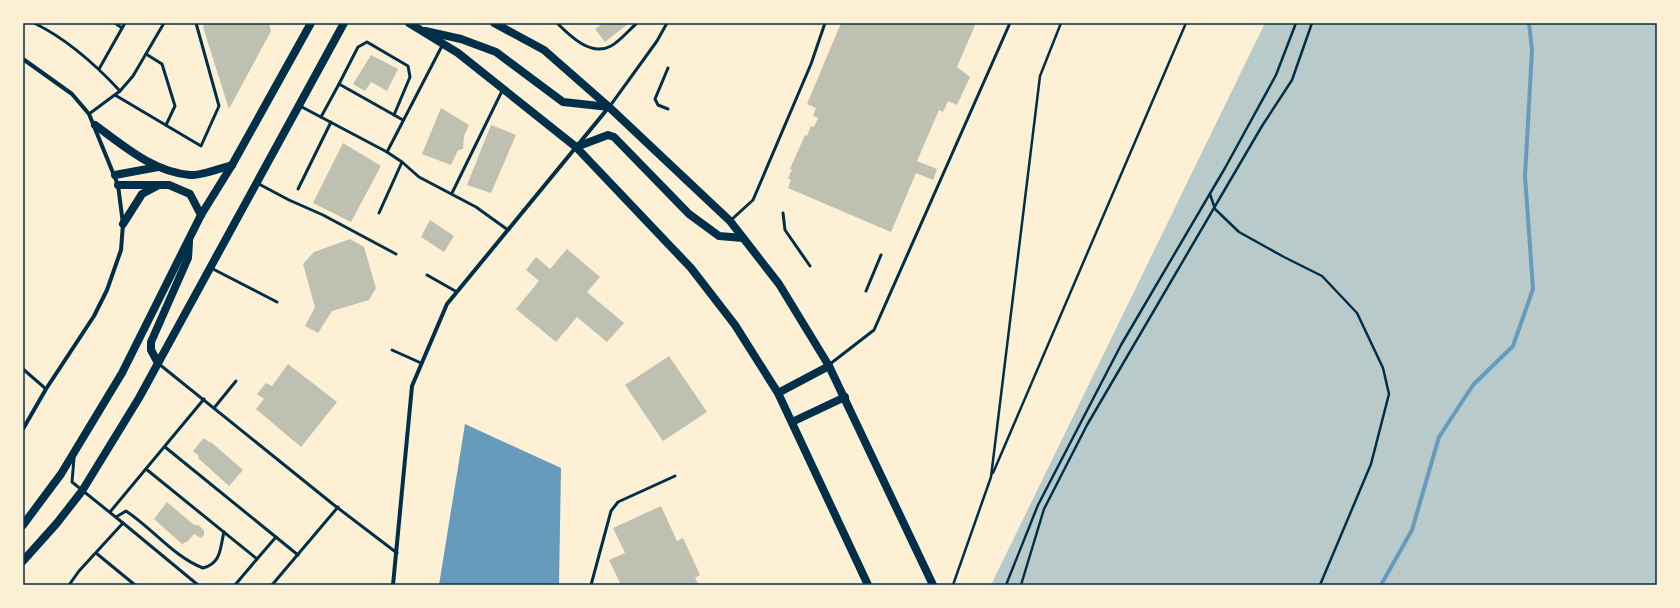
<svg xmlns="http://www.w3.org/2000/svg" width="1680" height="608" viewBox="0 0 1680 608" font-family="'Varela Round',sans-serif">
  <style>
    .green { fill: #b9caca }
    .water { fill: #669bbc }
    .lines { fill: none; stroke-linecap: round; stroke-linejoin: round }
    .stream { stroke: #669bbc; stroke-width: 4 }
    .building { fill: #bec0b2 }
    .path { stroke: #003049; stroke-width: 2.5 }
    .service { stroke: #003049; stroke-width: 3 }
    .minor { stroke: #003049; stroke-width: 4 }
    .secondary { stroke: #003049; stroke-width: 8 }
    .neatline { fill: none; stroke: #003049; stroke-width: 1.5 }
  </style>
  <rect width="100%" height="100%" fill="#fdf0d5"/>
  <path class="green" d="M 1265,23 L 1657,23 L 1657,585 L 991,585 Z"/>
  <path class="water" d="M 465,424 L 561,468 L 559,585 L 439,585 Z"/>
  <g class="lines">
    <path class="stream" d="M 1381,585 L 1412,530 L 1439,437 L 1473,385 L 1513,346 L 1533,289 L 1525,176 L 1532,50 L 1529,23"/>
  </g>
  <g class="building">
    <path d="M 205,23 L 269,23 L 271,31 L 229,109 L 203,27 Z"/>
    <path d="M 603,23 L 629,23 L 605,42 L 595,29 Z"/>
    <path d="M 841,23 L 976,23 L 957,67 L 970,77 L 957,105 L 948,101 L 943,112 L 939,110 L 917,161 L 937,169 L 933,180 L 916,173 L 891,232 L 788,188 L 791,180 L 788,178 L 792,170 L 790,169 L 805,135 L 807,136 L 811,126 L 814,127 L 818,118 L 813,116 L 816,108 L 807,104 Z"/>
    <path d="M 371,55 L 398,69 L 387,91 L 371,82 L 365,91 L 353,84 Z"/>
    <path d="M 441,108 L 469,125 L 464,136 L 463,149 L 458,150 L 451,165 L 422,154 Z"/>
    <path d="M 491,125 L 516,135 L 491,193 L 467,185 Z"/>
    <path d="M 343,143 L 381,166 L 351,222 L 313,203 Z"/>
    <path d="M 430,220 L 454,236 L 444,252 L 421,237 Z"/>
    <path d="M 350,239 L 364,247 L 376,288 L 369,300 L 332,311 L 318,333 L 305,326 L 315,307 L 303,264 L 314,252 Z"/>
    <path d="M 567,249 L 600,277 L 587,292 L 624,323 L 607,342 L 577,317 L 556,342 L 516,309 L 539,281 L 526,270 L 536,257 L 550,269 Z"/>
    <path d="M 669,356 L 707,412 L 663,441 L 625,385 Z"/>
    <path d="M 288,364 L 337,402 L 301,447 L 256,409 L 264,399 L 257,394 L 266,383 L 272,386 Z"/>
    <path d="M 204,438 L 210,443 L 211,442 L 243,470 L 229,486 L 198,458 L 199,456 L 193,451 Z"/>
    <path d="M 167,502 L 194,525 L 198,525 L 204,530 L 204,535 L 201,538 L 194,534 L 188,541 L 182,544 L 154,519 Z"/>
    <path d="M 661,506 L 677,541 L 683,538 L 700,575 L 695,578 L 699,585 L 621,585 L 609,560 L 625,553 L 613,528 Z"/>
  </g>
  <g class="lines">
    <g class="path">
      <path d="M 1210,194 L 1215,209 L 1239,232 L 1284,257 L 1322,276 L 1357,313 L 1383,368 L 1389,394 L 1371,464 L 1320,585"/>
      <path d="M 993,473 L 1186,23"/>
      <path d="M 953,585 L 991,477 L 1040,76 L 1061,23"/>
      <path d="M 1006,585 L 1038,505 L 1121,345 L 1225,168 L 1276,75 L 1296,23"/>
      <path d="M 1021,585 L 1044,509 L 1087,425 L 1262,126 L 1292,80 L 1312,23"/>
    </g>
    <g class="service">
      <path d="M 34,23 C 67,39 95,64 120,91"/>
      <path d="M 115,23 L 122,28"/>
      <path d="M 557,23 C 570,36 591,57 611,46 C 620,41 629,30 637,23"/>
      <path d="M 146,54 L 162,64 L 175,106 L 166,125"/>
      <path d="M 99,69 L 125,23"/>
      <path d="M 339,84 L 358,47 L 367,42 L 408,66 L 410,77 L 394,115"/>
      <path d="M 115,95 L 201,146 L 219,106 L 196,23"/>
      <path d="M 300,106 L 387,152 L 402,162 L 379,213"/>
      <path d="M 610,106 L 657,41 L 667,23"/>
      <path d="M 668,109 L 658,105 L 655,99 L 668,68"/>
      <path d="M 89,114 L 120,91 L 133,76 L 164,23"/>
      <path d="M 321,117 L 339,84 L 403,120"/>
      <path d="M 387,152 L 443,44"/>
      <path d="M 402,162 L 419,177 L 476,207 L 508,230"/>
      <path d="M 257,183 L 289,200 L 323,215 L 396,254"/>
      <path d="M 298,189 L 331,122"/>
      <path d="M 452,193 L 503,89"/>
      <path d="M 783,213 L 785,230 L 810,266"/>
      <path d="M 730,221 L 753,200 L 811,64 L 825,23"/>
      <path d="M 211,268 L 277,302"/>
      <path d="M 427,275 L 457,292"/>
      <path d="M 866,291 L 881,255"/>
      <path d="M 392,350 L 421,363"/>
      <path d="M 159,364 L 334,505 L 397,553"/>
      <path d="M 830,364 L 874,330 L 1010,23"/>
      <path d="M 23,369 L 46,389"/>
      <path d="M 214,408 L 236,381"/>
      <path d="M 165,447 L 298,555"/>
      <path d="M 146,469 L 257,559 L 276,537"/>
      <path d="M 110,512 L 204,399"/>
      <path d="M 116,517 L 126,511 C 152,528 174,557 203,568 C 222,563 220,547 224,532"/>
      <path d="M 123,523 L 198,585"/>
      <path d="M 96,553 L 135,585"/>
      <path d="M 69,585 L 79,571 L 123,523 L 72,482 L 74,458"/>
      <path d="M 235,585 L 257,559"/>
      <path d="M 272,585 L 338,507"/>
      <path d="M 591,585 L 611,511 L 618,502 L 675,476"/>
    </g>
    <g class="minor">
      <path d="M 23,59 L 72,94 L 89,114 L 118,185 L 123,224 L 121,250 L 107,290 L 94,316 L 46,389 L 23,429"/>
      <path d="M 393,585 L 412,386 L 447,304 L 609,107"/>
    </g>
    <g class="secondary">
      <path d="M 409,23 L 458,53 L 576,147 L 691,268 L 735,325 L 778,393 L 868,585"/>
      <path d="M 494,23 L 544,50 L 609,107 L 730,221 L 779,284 L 829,366 L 933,585"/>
      <path d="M 425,31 L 461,39 L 496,52 L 563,102 L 609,107"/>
      <path d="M 95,125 C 124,146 153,172 190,175 C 200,176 221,168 232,165"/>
      <path d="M 576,147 L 608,135 L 614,137 L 689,214 L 719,236 L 743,238"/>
      <path d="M 115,175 L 158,167"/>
      <path d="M 118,185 L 169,185 L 190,194 L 201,215"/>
      <path d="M 123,224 L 142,194 L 157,186"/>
      <path d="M 158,363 L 151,350 L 151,342 L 188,258 L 189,242"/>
      <path d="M 778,393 L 829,366"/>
      <path d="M 792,422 L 845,397"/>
      <path d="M 23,525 L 61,474 L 122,373 L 201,215 L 232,165 L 311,23"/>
      <path d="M 23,561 L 57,523 L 82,491 L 139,398 L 344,23"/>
    </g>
  </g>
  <rect width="1680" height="608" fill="none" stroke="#fdf0d5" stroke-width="48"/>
  <rect x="24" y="24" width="1632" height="560" class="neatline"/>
</svg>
